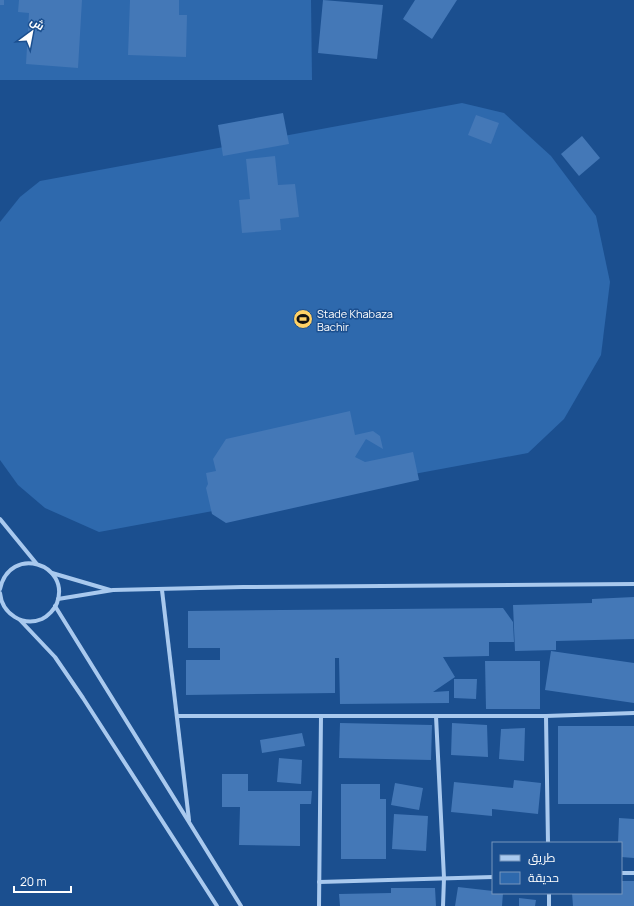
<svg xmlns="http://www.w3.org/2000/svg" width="634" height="906" viewBox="0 0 634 906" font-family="Manrope,Cairo,sans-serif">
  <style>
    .green { fill: #2e69ad }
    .building { fill: #4478b7 }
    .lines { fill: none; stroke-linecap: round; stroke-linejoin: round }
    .street { stroke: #a9c9ee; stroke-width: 4 }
    .labels { text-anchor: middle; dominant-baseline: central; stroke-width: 3; stroke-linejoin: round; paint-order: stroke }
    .poi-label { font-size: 11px; fill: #fff; stroke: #1b4f8f; text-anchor: start }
  </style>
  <rect width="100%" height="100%" fill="#1b4f8f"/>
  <g class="green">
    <path d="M 0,0 L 311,0 L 312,80 L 0,80 Z"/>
    <path d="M 462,103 L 504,113 L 551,156 L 596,216 L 610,282 L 601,355 L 564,419 L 528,453 L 99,532 L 45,508 L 18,485 L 0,460 L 0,222 L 20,197 L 40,181 Z"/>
  </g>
  <g class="building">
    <rect x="0" y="0" width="4" height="5"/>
    <path d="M 19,0 L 82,0 L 78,68 L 26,64 L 29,13 L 18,12 Z"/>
    <path d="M 130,0 L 179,0 L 179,15 L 187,15 L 186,57 L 128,55 Z"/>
    <path d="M 323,0 L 383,5 L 377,59 L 318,53 Z"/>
    <path d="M 415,0 L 457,0 L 432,39 L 403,19 Z"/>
    <path d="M 283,113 L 289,144 L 223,156 L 218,125 Z"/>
    <path d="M 476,115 L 499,123 L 491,144 L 468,135 Z"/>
    <path d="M 582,136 L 600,158 L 579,176 L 561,154 Z"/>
    <path d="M 275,156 L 278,185 L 295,184 L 299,217 L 280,219 L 281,230 L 242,233 L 239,200 L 250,199 L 246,159 Z"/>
    <path d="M 350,411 L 355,435 L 373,431 L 380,436 L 383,449 L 366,439 L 355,457 L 365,462 L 413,452 L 419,480 L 226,523 L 212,514 L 206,488 L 208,484 L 206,473 L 216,471 L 213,459 L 226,439 Z"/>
    <path d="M 634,597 L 634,639 L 556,641 L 556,650 L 515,651 L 513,605 L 592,603 L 592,599 Z"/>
    <path d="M 503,608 L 513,622 L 514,642 L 489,642 L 489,656 L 443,657 L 455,677 L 433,692 L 449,691 L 449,703 L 340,704 L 339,658 L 335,658 L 335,693 L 186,695 L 186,660 L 220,660 L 220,648 L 188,648 L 188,611 Z"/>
    <path d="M 551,651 L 634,663 L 634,703 L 545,690 Z"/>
    <path d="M 485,661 L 540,661 L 540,709 L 486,709 Z"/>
    <path d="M 454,679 L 477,679 L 476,699 L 454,698 Z"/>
    <path d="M 340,723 L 432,725 L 431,760 L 339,758 Z"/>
    <path d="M 452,723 L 487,725 L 488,757 L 451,755 Z"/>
    <rect x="558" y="726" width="76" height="78"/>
    <path d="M 525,728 L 524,761 L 499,759 L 501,729 Z"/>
    <path d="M 302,733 L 305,746 L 262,753 L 260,740 Z"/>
    <path d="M 279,758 L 302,760 L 301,784 L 277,782 Z"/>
    <path d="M 222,774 L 248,774 L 248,791 L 312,791 L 311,804 L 300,804 L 300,846 L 239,845 L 240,807 L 222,807 Z"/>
    <path d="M 514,780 L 541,783 L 538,814 L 492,809 L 492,816 L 451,812 L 454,782 L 513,788 Z"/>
    <path d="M 395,783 L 423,788 L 419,810 L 391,805 Z"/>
    <path d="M 341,784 L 380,784 L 380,799 L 386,799 L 386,859 L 341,859 Z"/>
    <path d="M 394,814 L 428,816 L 426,851 L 392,849 Z"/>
    <path d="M 619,818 L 634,819 L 634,858 L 621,857 L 621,843 L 618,843 Z"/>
    <path d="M 621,881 L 634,881 L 634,906 L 573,906 L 572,893 L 621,893 Z"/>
    <path d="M 458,887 L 493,891 L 493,893 L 503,893 L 502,906 L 455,906 Z"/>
    <path d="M 391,888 L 435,888 L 436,906 L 340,906 L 339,894 L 391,893 Z"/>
    <path d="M 519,898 L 536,900 L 535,906 L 519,906 Z"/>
  </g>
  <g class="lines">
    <g class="street">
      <path d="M 0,519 L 36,563"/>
      <path d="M 52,573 L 110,590"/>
      <path d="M 0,589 C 10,544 71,564 57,603 C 55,609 48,616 42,619 C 23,627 2,614 0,593"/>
      <path d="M 162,590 L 189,820"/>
      <path d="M 58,599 L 113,590 L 243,587 L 634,584"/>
      <path d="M 55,606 L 241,906"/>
      <path d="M 20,620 L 55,657 L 83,698 L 217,906"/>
      <path d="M 177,716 L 546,716 L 634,713"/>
      <path d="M 436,716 L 444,878 L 443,906"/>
      <path d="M 546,716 L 548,843"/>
      <path d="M 621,873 L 634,873"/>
      <path d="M 319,882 L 493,877"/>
      <path d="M 549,893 L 549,906"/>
      <path d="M 319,906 L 321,716"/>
    </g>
  </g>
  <defs>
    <g id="stadium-disc" transform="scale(1)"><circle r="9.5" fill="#ffd166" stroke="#1b4f8f"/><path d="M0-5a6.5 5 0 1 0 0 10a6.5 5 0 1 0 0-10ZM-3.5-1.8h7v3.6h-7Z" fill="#111"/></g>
  </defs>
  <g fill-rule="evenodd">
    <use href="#stadium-disc" x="303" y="319"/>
  </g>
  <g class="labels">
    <g class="poi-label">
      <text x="317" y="313">Stade Khabaza<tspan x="317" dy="13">Bachir</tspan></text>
    </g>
  </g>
  <rect x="492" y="842" width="130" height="52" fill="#1b4f8f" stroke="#7695bc"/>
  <rect x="500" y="855" width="20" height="6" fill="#a9c9ee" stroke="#7695bc"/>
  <text x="528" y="862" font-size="12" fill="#ffffff">طريق</text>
  <rect x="500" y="872" width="20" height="12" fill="#2e69ad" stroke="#7695bc"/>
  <text x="528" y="882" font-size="12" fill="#ffffff">حديقة</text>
  <g transform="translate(32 32) rotate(32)" stroke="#1b4f8f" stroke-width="3" paint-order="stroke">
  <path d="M0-3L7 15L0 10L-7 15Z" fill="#ffffff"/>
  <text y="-6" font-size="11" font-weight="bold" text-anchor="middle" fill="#ffffff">ش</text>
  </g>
  <path d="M14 886v6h57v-6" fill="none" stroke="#ffffff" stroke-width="2"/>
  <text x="20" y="886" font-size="12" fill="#ffffff" stroke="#1b4f8f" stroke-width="3" paint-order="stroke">20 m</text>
</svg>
